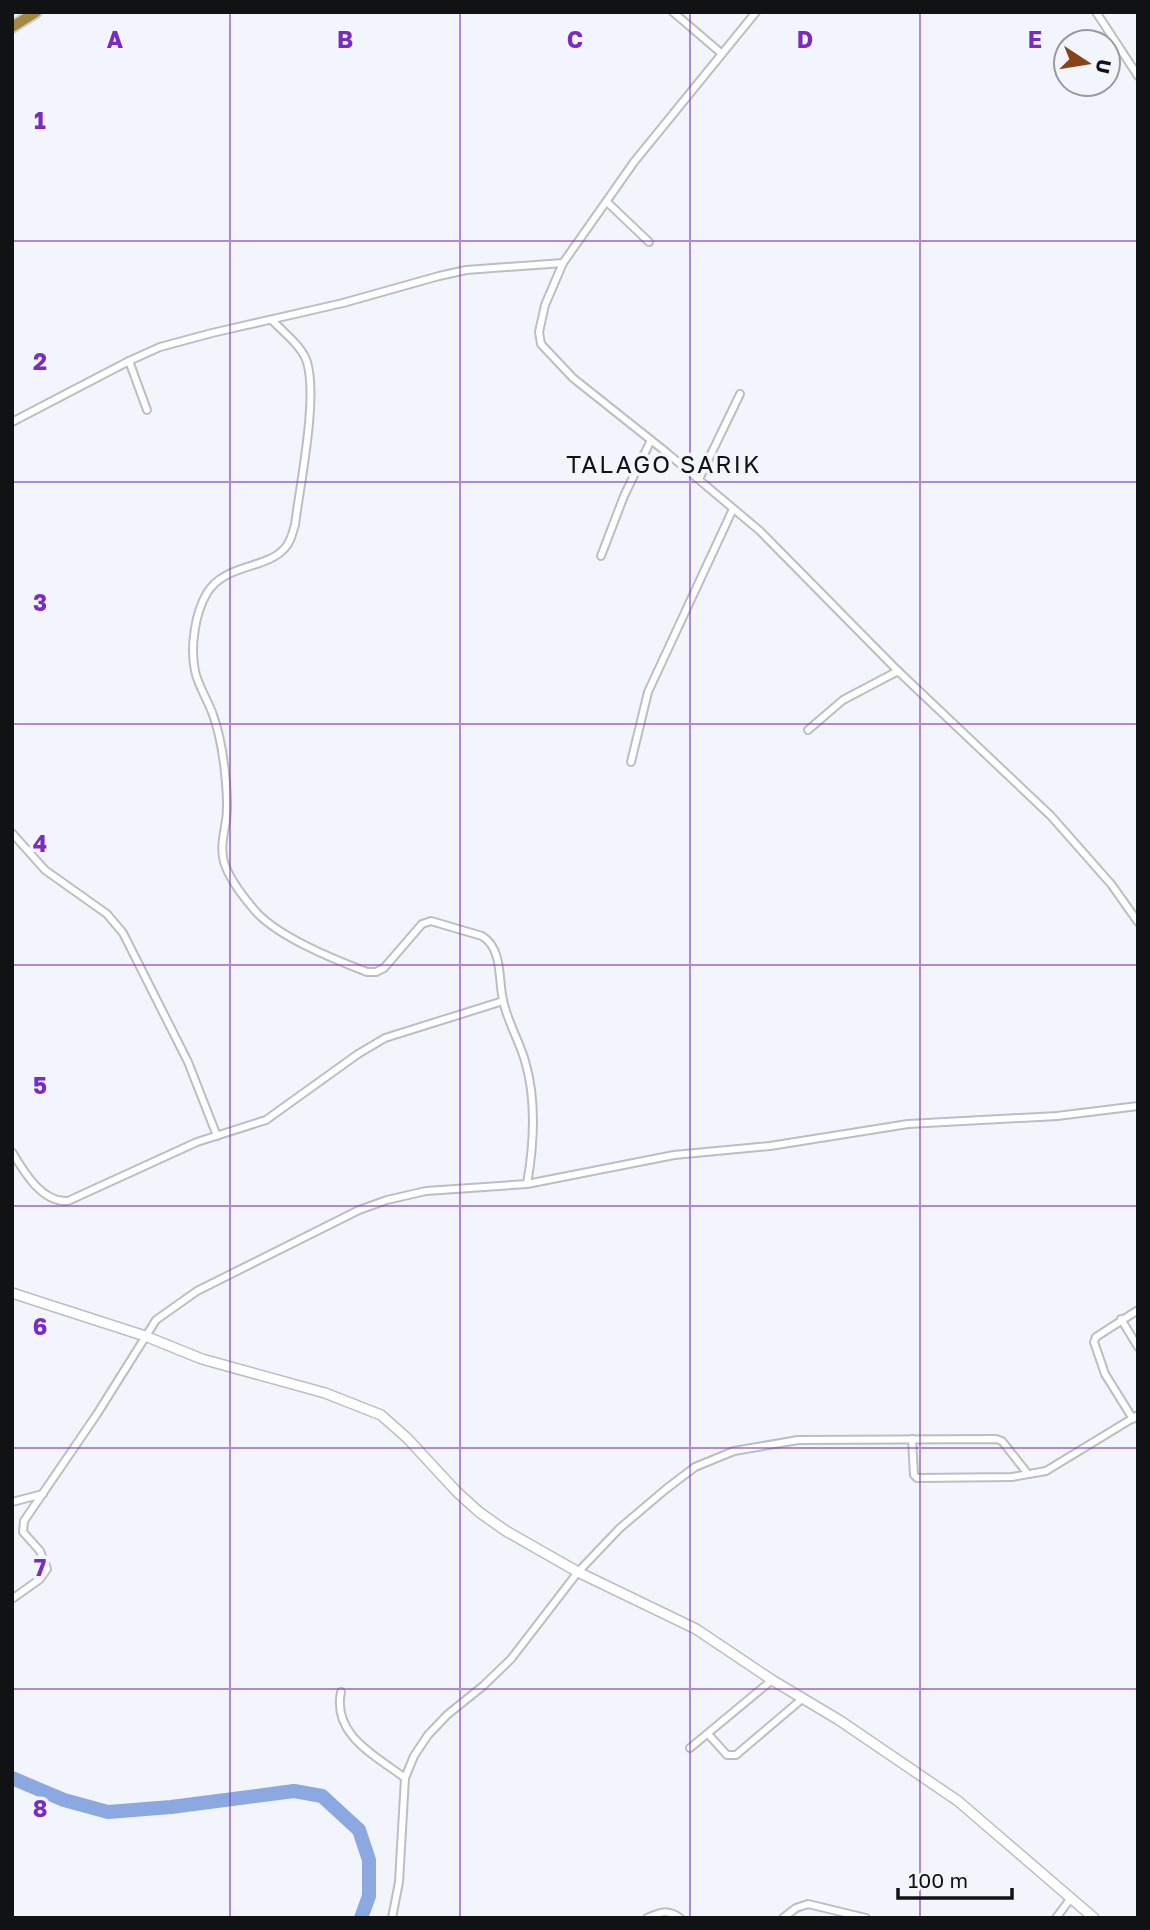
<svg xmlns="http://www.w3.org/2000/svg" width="1150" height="1930" viewBox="0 0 1150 1930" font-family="'Golos Text',sans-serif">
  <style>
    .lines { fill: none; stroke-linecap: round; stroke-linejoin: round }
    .river { stroke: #8ba9e0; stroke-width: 14 }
    .street-casing { stroke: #bbbec4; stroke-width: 10 }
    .secondary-casing { stroke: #bbbec4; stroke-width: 12 }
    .highway-casing { stroke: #cfd0d0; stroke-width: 14 }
    .street { stroke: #fff; stroke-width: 6 }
    .secondary { stroke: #fff; stroke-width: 9 }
    .highway { stroke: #a38a42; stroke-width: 10 }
    .grid { fill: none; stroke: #7b2cbf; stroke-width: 2; stroke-opacity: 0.55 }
    .labels { text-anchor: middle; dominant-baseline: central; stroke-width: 7; stroke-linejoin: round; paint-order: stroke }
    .quarter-label { font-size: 24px; letter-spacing: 2px; fill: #111214; stroke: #f2f5fb }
    .grid-label { font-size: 23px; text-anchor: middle; font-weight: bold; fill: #7b2cbf; stroke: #f2f5fb; stroke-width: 7; stroke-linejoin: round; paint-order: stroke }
  </style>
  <rect width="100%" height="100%" fill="#f2f5fb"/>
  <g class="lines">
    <path class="river" d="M 12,1778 L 64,1800 L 108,1812 L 171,1807 L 294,1791 L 322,1796 L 359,1830 L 369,1860 L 369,1896 L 361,1918"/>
    <g class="street-casing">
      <g id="street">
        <path d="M 673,12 L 721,53"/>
        <path d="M 756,12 L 634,162 L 563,263 L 545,305 L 539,332 L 541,344 L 573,378 L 666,452 L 760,531 L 898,671 L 1051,816 L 1111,884 L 1138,922"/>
        <path d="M 1096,12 L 1138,76"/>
        <path d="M 607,202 L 649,242"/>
        <path d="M 272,320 C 283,332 302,346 307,362 C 318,399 300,484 295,525 C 292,534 291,542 284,549 C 266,569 224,564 207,593 C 195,613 190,647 195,671 C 198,686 208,700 213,715 C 221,737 224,759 226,783 C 227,795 228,808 226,820 C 224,834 220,848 224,862 C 229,878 241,894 252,907 C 273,935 333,959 367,972 L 376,972 L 384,968 L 422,924 L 431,921 L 482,936 C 503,949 498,978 503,1000 C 507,1021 519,1040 525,1061 C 537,1101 534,1144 527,1184"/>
        <path d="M 129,361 L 147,410"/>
        <path d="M 12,422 L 129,361 L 160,347 L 212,333 L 343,303 L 439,276 L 466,270 L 563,263"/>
        <path d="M 699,479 L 740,394"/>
        <path d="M 601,556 L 624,496 L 651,440"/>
        <path d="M 808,730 L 843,700 L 898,671"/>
        <path d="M 631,762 L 648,692 L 733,509"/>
        <path d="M 12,833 L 45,870 L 107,914 L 123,933 L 188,1062 L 217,1136"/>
        <path d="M 12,1152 C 24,1172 42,1203 68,1201 L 197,1142 L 266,1120 L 358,1054 L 385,1038 L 503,1001"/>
        <path d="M 1121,1319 L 1138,1347"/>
        <path d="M 1133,1419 L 1105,1374 L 1094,1342 L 1096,1337 L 1138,1310"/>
        <path d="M 912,1439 L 914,1475 L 917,1478 L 1012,1477 L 1046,1471 L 1138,1415"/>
        <path d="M 12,1502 L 43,1494"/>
        <path d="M 12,1599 L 40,1579 L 47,1569 L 40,1551 L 23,1532 L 24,1521 L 97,1414 L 156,1320 L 197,1291 L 359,1210 L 387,1200 L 426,1191 L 527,1184 L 674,1155 L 770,1146 L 908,1124 L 1057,1116 L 1138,1106"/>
        <path d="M 341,1692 C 332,1735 376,1756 405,1778"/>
        <path d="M 708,1734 L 727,1755 L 736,1755 L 802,1699"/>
        <path d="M 690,1748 L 772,1680"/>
        <path d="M 392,1918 L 399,1882 L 405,1778 L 414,1756 L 428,1735 L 447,1715 L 483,1686 L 511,1659 L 578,1572 L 620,1528 L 666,1489 L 695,1467 L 734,1451 L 798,1440 L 996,1439 L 1002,1441 L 1028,1474"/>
        <path d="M 647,1918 C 660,1912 668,1909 680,1918"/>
        <path d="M 783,1918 L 796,1908 L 808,1904 L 866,1918"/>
        <path d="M 1056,1918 L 1071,1898"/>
      </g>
    </g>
    <g class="secondary-casing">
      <path id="secondary" d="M 12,1293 L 145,1336 L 202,1359 L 325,1393 L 381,1415 L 407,1438 L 457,1492 L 479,1512 L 506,1531 L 578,1572 L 696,1629 L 772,1680 L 839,1720 L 958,1801 L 1094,1918"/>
    </g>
    <g class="highway-casing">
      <path id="highway" d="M 12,27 L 36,12"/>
    </g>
    <use href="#street" class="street"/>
    <use href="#secondary" class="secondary"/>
    <use href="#highway" class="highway"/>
  </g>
  <path class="grid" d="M 230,12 L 230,1918M 460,12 L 460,1918M 690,12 L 690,1918M 920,12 L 920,1918M 12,241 L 1138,241M 12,482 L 1138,482M 12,724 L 1138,724M 12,965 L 1138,965M 12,1206 L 1138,1206M 12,1448 L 1138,1448M 12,1689 L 1138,1689"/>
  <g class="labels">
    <g class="quarter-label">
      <text x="664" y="463">TALAGO SARIK</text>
    </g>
  </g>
  <g class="grid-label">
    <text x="115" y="48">A</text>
    <text x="345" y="48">B</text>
    <text x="575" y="48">C</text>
    <text x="805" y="48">D</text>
    <text x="1035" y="48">E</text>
    <text x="40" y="129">1</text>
    <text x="40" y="370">2</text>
    <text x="40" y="611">3</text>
    <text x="40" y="852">4</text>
    <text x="40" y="1094">5</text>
    <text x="40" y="1335">6</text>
    <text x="40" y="1576">7</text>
    <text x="40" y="1817">8</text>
  </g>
  <rect width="1150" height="1930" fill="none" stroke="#111214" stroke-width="28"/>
  <g transform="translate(1087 63) rotate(102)"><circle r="33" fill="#f2f5fb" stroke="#989a9f" stroke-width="2"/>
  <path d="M0-5L12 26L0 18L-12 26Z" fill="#884418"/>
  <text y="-10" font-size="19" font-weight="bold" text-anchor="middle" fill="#111214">U</text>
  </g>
  <path d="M898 1888v10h114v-10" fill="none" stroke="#111214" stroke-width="3.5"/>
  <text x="908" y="1888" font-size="21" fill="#111214" stroke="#f2f5fb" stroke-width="5" paint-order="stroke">100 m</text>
</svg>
